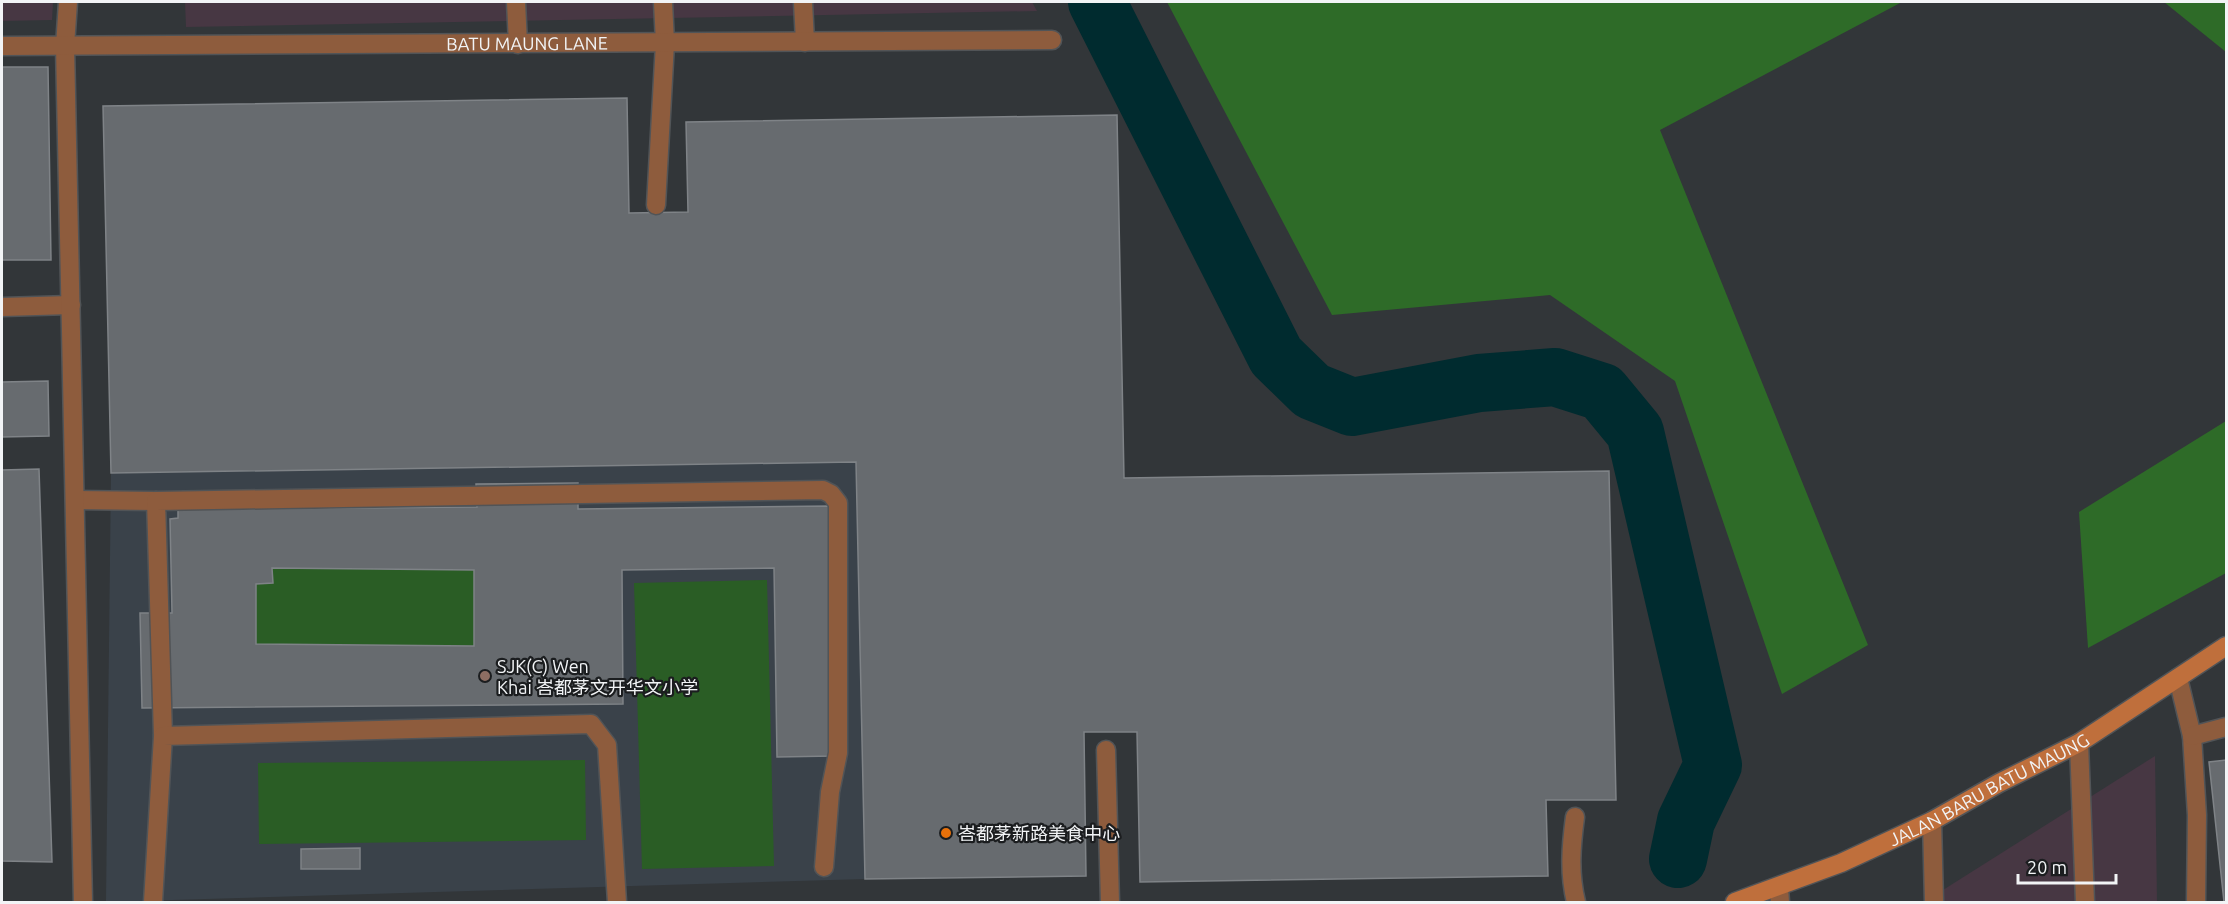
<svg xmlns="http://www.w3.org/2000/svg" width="2228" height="904" viewBox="0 0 2228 904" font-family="Ubuntu,'Noto Sans SC',sans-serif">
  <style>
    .built { fill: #3a424a }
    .industrial { fill: #473743 }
    .green { fill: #2a5d25 }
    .forest { fill: #2e6b28 }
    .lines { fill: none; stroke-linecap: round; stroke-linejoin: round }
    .river { stroke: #002b2f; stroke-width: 58 }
    .building { fill: #676b6f; stroke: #7f8387; stroke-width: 1.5; fill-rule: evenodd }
    .lane-casing { stroke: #515457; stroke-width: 21 }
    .street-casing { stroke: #515457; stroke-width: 21 }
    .secondary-casing { stroke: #515457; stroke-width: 21 }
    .lane { stroke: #8e5c3d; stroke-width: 18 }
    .street { stroke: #8e5c3d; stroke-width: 18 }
    .secondary { stroke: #bf6f3c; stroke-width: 18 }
    .education-dot { fill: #8d6e63; stroke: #1b1d1f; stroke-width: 2 }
    .food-dot { fill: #e8710a; stroke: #1b1d1f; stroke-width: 2 }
    .labels { text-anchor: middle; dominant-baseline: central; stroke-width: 4.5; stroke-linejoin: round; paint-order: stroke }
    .street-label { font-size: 18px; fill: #f2f4f6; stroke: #1b1d1f }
    .poi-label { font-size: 18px; fill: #f2f4f6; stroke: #1b1d1f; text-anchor: start }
  </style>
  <rect width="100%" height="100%" fill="#323639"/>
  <path class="built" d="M 856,462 L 865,879 L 106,902 L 111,473 Z"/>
  <g class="industrial">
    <path d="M 2,2 L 53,2 L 52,20 L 2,21 Z"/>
    <path d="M 185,2 L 1032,2 L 1037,11 L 186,27 Z"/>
    <path d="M 2155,756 L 2157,902 L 1924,902 Z"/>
  </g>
  <g class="green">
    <path d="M 272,568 L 474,570 L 474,646 L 256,644 L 256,584 L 272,583 Z"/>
    <path d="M 767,580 L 774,866 L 642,869 L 634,583 Z"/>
    <path d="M 585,760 L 586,840 L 259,844 L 258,763 Z"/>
  </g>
  <g class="forest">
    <path d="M 1167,2 L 1902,2 L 1660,130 L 1868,645 L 1782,694 L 1675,381 L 1550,295 L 1332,315 Z"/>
    <path d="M 2164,2 L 2226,2 L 2226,52 Z"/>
    <path d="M 2226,421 L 2226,573 L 2088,648 L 2079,512 Z"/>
  </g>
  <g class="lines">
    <path class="river" d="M 1097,2 L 1276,356 L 1312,391 L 1352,407 L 1479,383 L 1555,377 L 1602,392 L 1635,432 L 1713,765 L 1686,821 L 1678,859"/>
  </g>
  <g class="building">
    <path d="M 2,67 L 48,67 L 51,260 L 2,260 Z"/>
    <path d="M 627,98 L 629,213 L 688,212 L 686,122 L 1117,115 L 1124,478 L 1609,471 L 1616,800 L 1546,800 L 1548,876 L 1140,882 L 1137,732 L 1084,732 L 1086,876 L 865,879 L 856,462 L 111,473 L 103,106 Z"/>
    <path d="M 48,381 L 49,436 L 2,437 L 2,382 Z"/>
    <path d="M 39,469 L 52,862 L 2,861 L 2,470 Z"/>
    <path d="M 578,483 L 578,509 L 829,506 L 833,756 L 777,757 L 774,568 L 622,570 L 623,704 L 142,708 L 140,613 L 172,613 L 170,519 L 178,518 L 178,500 L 235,499 L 235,509 L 477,507 L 476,484 ZM 272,568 L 474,570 L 474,646 L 256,644 L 256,584 L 273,583 Z"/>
    <path d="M 2226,760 L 2226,902 L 2224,902 L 2209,762 Z"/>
    <path d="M 360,848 L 360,869 L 301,869 L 301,849 Z"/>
  </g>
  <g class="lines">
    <g class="lane-casing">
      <g id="lane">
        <path d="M 516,2 L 518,44"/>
        <path d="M 803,2 L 805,42"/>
        <path d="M 656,205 L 665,43 L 663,2"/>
        <path d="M 2,307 L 71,305"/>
        <path d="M 75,500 L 156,501"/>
        <path d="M 2178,678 L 2192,736 L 2197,815 L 2196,902"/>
        <path d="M 163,736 L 156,501 L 823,490 L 831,494 L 838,503 L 838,753 L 830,792 L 824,867"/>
        <path d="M 2192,736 L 2226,727"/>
        <path d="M 2079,743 L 2085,902"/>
        <path d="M 1106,750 L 1110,902"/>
        <path d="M 1575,817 C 1571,847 1569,873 1576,902"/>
        <path d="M 1932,821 L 1934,902"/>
        <path d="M 1779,888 L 1780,902"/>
        <path d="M 153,902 L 163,736 L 591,724 L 607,745 L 617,902"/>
      </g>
    </g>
    <g class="street-casing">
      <g id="street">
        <path d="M 68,2 L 65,46 L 83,902"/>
        <path id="s1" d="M 2,46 L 1052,40"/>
      </g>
    </g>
    <g class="secondary-casing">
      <g id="secondary">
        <path id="s2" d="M 1735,902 L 1841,863 L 1932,821 L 1999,783 L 2079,743 L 2226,646"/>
      </g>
    </g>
    <use href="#lane" class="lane"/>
    <use href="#street" class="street"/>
    <use href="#secondary" class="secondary"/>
  </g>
  <circle class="education-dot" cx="485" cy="676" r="6"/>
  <circle class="food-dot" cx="946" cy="833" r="6"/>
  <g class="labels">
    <g class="street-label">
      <text stroke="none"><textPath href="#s1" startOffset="525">BATU MAUNG LANE</textPath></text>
      <text stroke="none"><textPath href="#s2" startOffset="278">JALAN BARU BATU MAUNG</textPath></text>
    </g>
    <g class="poi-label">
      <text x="497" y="666">SJK(C) Wen<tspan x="497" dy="21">Khai 峇都茅文开华文小学</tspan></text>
      <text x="958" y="833">峇都茅新路美食中心</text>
    </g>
  </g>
  <rect width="2228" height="904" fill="none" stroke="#f2f4f6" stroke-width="6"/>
  <path d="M2018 874v9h98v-9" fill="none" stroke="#f2f4f6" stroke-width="3"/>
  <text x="2027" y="874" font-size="18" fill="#f2f4f6" stroke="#1b1d1f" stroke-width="4.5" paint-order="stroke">20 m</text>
</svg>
